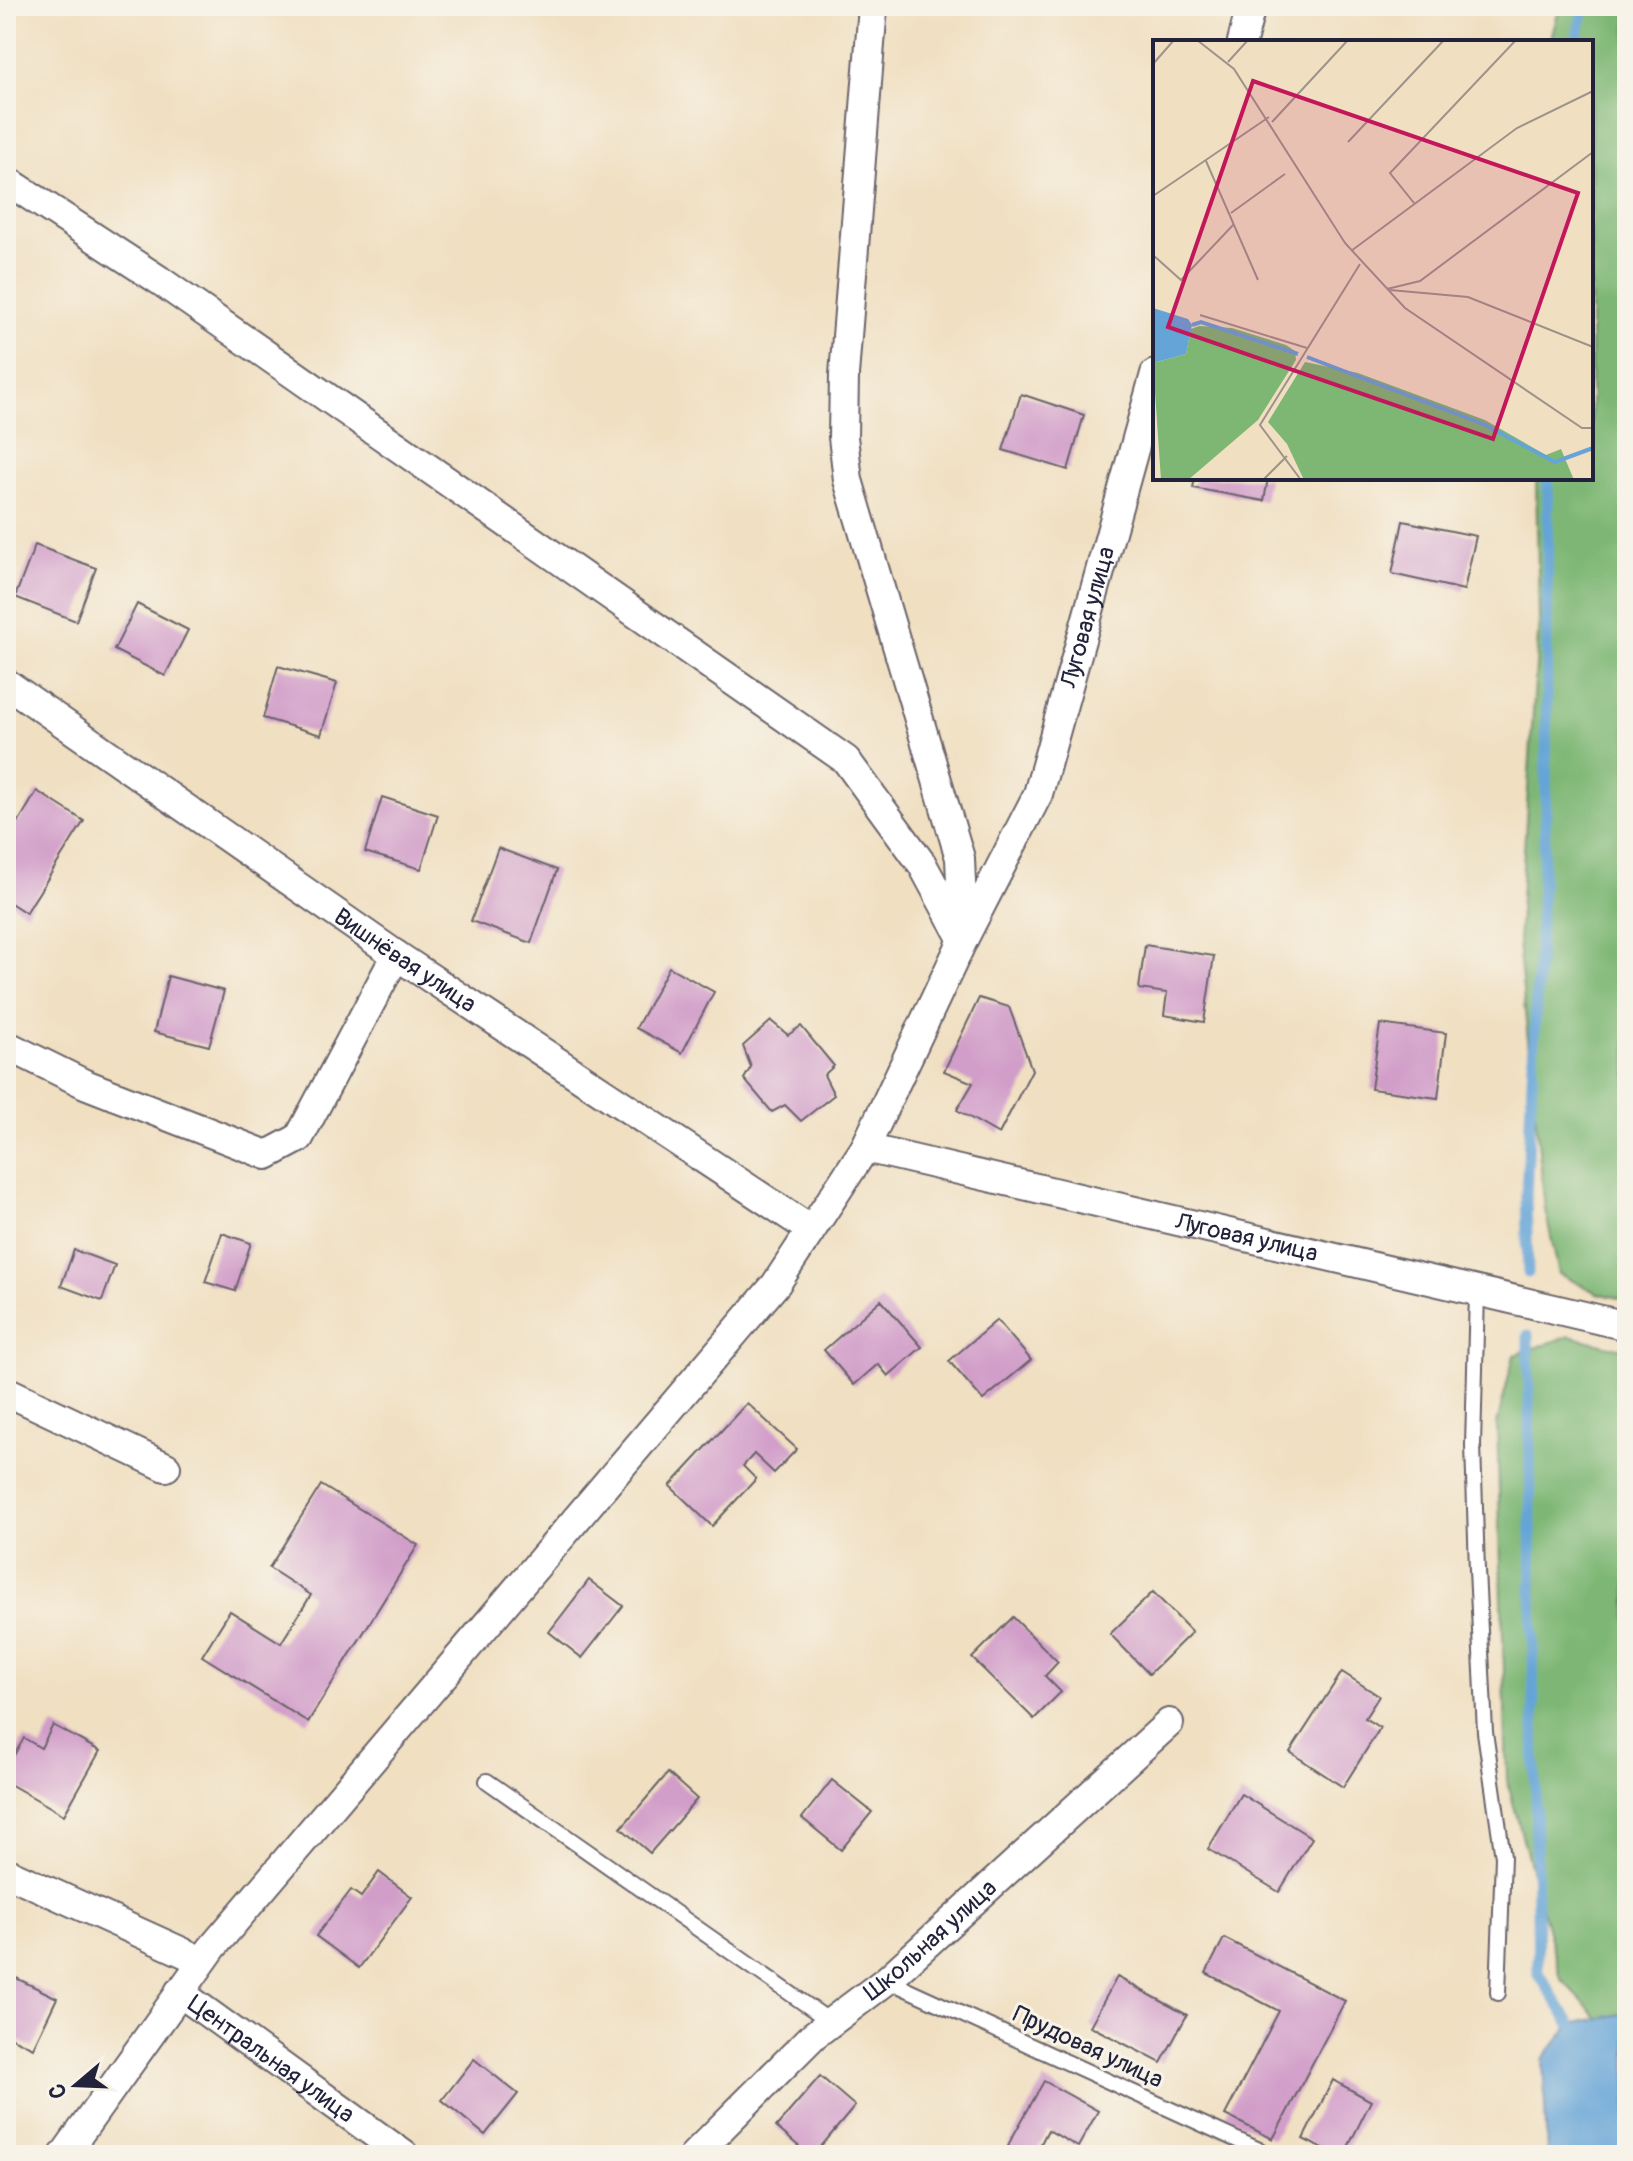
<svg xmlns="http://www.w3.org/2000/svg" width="1633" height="2161" viewBox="0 0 1633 2161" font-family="Pangolin,sans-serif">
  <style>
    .forest { fill: #7eb774; stroke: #506c58; stroke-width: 2 }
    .water { fill: #65a4d7; stroke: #446389; stroke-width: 2 }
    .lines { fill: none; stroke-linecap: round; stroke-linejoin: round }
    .stream { stroke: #65a4d7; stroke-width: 11 }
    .building { fill: #d19dc9 }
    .lane-casing { stroke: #6a646a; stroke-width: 18 }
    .street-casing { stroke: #6a646a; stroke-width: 32 }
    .lane { stroke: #fff; stroke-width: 14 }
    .street { stroke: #fff; stroke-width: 28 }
    .labels { text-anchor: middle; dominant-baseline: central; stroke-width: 6; stroke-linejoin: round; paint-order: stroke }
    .street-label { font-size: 24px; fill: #22223b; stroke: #f7f3e8 }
    .inset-river { fill: none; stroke: #65a4d7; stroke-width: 4 }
    .inset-road { fill: none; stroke: #9e938b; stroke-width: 2 }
    .view { fill: #c2185b; fill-opacity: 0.15; stroke: #c2185b; stroke-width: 4 }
    .inset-edge { fill: none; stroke: #22223b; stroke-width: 4 }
  </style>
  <rect width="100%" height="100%" fill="#f7f3e8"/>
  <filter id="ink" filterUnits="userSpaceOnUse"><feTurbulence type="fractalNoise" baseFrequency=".0125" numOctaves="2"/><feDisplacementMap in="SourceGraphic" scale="16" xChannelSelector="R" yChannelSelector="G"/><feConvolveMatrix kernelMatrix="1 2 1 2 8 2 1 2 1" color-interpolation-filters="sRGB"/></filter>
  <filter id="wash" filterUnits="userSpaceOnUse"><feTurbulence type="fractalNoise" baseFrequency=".006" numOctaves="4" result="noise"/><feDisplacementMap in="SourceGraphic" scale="32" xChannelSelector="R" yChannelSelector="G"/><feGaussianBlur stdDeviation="1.8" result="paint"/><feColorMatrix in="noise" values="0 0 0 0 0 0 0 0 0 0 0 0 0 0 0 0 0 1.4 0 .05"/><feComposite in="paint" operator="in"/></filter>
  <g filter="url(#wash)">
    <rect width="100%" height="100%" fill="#f0dfc1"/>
    <g class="forest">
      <path d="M 1560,6 L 1627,6 L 1627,1300 L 1597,1293 L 1559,1274 L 1545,1209 L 1518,942 L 1539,620 L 1536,478 L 1591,478 L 1591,42 L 1550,42 Z"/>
      <path d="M 1569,1336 L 1627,1350 L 1627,2013 L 1599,2019 L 1561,1979 L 1507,1780 L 1497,1424 L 1514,1355 Z"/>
    </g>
    <path class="water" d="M 1627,2013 L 1627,2155 L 1547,2155 L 1543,2059 L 1571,2024 Z"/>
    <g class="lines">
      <g class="stream">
        <path d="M 1576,42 L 1584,6"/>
        <path d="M 1528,1273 L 1526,1196 L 1546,810 L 1548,478"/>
        <path d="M 1528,1335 L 1538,1973 L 1571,2024"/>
      </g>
    </g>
    <g id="blocks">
      <g class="building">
        <path d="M 1021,394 L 1084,415 L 1068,470 L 1003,450 Z"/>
        <path d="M 1195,478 L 1268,478 L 1264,501 L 1193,488 Z"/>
        <path d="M 1403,521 L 1476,536 L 1464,590 L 1392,574 Z"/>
        <path d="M 35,545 L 96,568 L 76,621 L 15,597 Z"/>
        <path d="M 137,604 L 188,630 L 165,676 L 114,650 Z"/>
        <path d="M 278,666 L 337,683 L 321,735 L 263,718 Z"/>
        <path d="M 37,791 L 84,821 L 26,913 L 6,900 L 6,813 L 19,821 Z"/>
        <path d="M 382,797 L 438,815 L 421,869 L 365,852 Z"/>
        <path d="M 498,848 L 557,870 L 531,943 L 471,921 Z"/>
        <path d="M 1145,945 L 1214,956 L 1204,1022 L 1164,1015 L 1167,993 L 1139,989 Z"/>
        <path d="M 669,967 L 714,992 L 682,1053 L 636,1028 Z"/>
        <path d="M 168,976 L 224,991 L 209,1046 L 154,1032 Z"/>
        <path d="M 979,998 L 1009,1007 L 1032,1070 L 999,1134 L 957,1110 L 973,1083 L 944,1071 Z"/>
        <path d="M 771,1021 L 788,1035 L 801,1026 L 834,1066 L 824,1075 L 834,1095 L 801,1121 L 785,1105 L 772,1112 L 744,1079 L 751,1067 L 743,1046 Z"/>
        <path d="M 1380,1024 L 1446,1033 L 1438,1098 L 1371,1089 Z"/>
        <path d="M 222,1233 L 251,1243 L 235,1291 L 205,1282 Z"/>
        <path d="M 74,1250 L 115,1265 L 102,1301 L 61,1286 Z"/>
        <path d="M 881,1300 L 922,1347 L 888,1376 L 878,1364 L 854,1385 L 824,1350 Z"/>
        <path d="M 997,1320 L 1031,1360 L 983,1400 L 949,1361 Z"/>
        <path d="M 747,1403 L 797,1449 L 774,1473 L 754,1454 L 743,1466 L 756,1479 L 712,1526 L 670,1486 Z"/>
        <path d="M 321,1485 L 418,1545 L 308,1722 L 202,1656 L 230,1611 L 281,1643 L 311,1595 L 269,1568 Z"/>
        <path d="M 589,1580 L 623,1606 L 582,1658 L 549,1632 Z"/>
        <path d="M 1153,1592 L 1192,1632 L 1149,1674 L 1110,1634 Z"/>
        <path d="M 1013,1617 L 1058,1662 L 1045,1676 L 1061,1692 L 1034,1719 L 972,1658 Z"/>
        <path d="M 1342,1672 L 1379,1696 L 1365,1718 L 1380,1728 L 1343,1787 L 1290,1752 Z"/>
        <path d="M 53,1725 L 100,1751 L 64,1815 L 6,1782 L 6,1769 L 24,1738 L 41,1748 Z"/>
        <path d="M 668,1773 L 697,1799 L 650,1853 L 621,1828 Z"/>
        <path d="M 832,1780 L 872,1812 L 841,1850 L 802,1818 Z"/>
        <path d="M 1241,1794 L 1312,1838 L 1279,1892 L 1208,1849 Z"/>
        <path d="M 379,1872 L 412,1897 L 359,1968 L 316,1936 L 351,1890 L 361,1897 Z"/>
        <path d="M 1224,1938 L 1345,2001 L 1273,2139 L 1225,2115 L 1279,2011 L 1206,1973 Z"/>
        <path d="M 6,1973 L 57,1998 L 33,2048 L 6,2035 Z"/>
        <path d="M 1117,1977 L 1187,2015 L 1161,2063 L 1090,2026 Z"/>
        <path d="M 474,2059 L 518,2094 L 485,2135 L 442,2100 Z"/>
        <path d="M 820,2076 L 855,2106 L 814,2155 L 809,2155 L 776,2127 Z"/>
        <path d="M 1333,2080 L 1371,2101 L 1344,2155 L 1335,2155 L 1303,2139 Z"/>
        <path d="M 1044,2081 L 1098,2111 L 1078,2147 L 1048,2130 L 1035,2155 L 1026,2155 L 1008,2145 Z"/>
      </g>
    </g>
  </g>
  <g filter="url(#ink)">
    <use href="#blocks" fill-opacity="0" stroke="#6a646a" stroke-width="2"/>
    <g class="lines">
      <g class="lane-casing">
        <g id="lane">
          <path d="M 1477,1293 L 1473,1445 L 1477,1570 L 1485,1732 L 1503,1857 L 1498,1993"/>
          <path d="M 487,1781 L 831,2022"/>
          <path d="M 887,1980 L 1270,2155"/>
        </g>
      </g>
      <g class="street-casing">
        <g id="street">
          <path d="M 873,6 L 844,375 L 843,437 L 848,480 L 960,858 L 963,931"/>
          <path d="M 1242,42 L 1251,6"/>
          <path d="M 6,180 L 159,280 L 846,760 L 922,864 L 963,940"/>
          <path id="s1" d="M 6,683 L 396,955 L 811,1230"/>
          <path d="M 6,1045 L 85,1084 L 267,1155 L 299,1138 L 396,955"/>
          <path id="s2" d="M 865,1148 L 1627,1326"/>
          <path d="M 6,1391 L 166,1467"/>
          <path d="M 6,1872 L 202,1961"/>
          <path id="s3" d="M 179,1992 L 404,2155"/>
          <path id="s4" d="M 64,2155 L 212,1948 L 776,1284 L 865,1148 L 963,940 L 1038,794 L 1155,374"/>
          <path id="s5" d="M 694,2155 L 814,2035 L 887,1980 L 1169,1723"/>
        </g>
      </g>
      <use href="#lane" class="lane"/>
      <use href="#street" class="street"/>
    </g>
  </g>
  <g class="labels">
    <g class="street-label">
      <text stroke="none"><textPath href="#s4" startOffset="1866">Луговая улица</textPath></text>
      <text stroke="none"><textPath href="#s1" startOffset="486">Вишнёвая улица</textPath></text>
      <text stroke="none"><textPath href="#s2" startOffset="392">Луговая улица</textPath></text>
      <text stroke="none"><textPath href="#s5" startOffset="320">Школьная улица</textPath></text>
      <text transform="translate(1088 2047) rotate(25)">Прудовая улица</text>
      <text stroke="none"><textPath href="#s3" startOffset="114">Центральная улица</textPath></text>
    </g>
  </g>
  <g transform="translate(1153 40)">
    <rect width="440" height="440" fill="#f0dfc1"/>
    <path d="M 46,286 L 79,288 L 133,305 L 142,311 L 143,320 L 105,380 L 35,440 L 8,440 L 0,323 L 33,314 L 38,289 ZM 152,322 L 205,333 L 332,380 L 393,415 L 408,409 L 421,440 L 151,440 L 134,404 L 115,382 Z" fill="#7eb774"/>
    <path d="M 0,268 L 35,279 L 39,285 L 33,314 L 0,323 Z" fill="#65a4d7"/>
    <path class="inset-river" d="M 39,285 L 48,282 L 145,314M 154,317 L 330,384 L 402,422 L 440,408"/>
    <path class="inset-road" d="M 44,0 L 81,29 L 192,203 L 252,268 L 429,388 L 440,388M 75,22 L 95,0M 0,24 L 21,0M 119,82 L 195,0M 195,102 L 291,0M 53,121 L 105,240M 0,156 L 116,77M 261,163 L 237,133 L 363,0M 78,173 L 132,134M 198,211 L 364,88 L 440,51M 0,215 L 28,240 L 81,184M 234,249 L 267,241 L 440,112M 237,250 L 315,257 L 440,307M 47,275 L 154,308M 110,440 L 134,416M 148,440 L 107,385 L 207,224"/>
    <path class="view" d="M 100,41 L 425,153 L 340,399 L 15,287 Z"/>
    <rect width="440" height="440" class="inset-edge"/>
  </g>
  <rect width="1633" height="2161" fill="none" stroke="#f7f3e8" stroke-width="32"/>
  <g transform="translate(76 2085) rotate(251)" stroke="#f7f3e8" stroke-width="6" paint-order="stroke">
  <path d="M0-6L14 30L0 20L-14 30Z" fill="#22223b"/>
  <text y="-12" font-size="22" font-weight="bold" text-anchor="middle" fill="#22223b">С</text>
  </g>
</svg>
